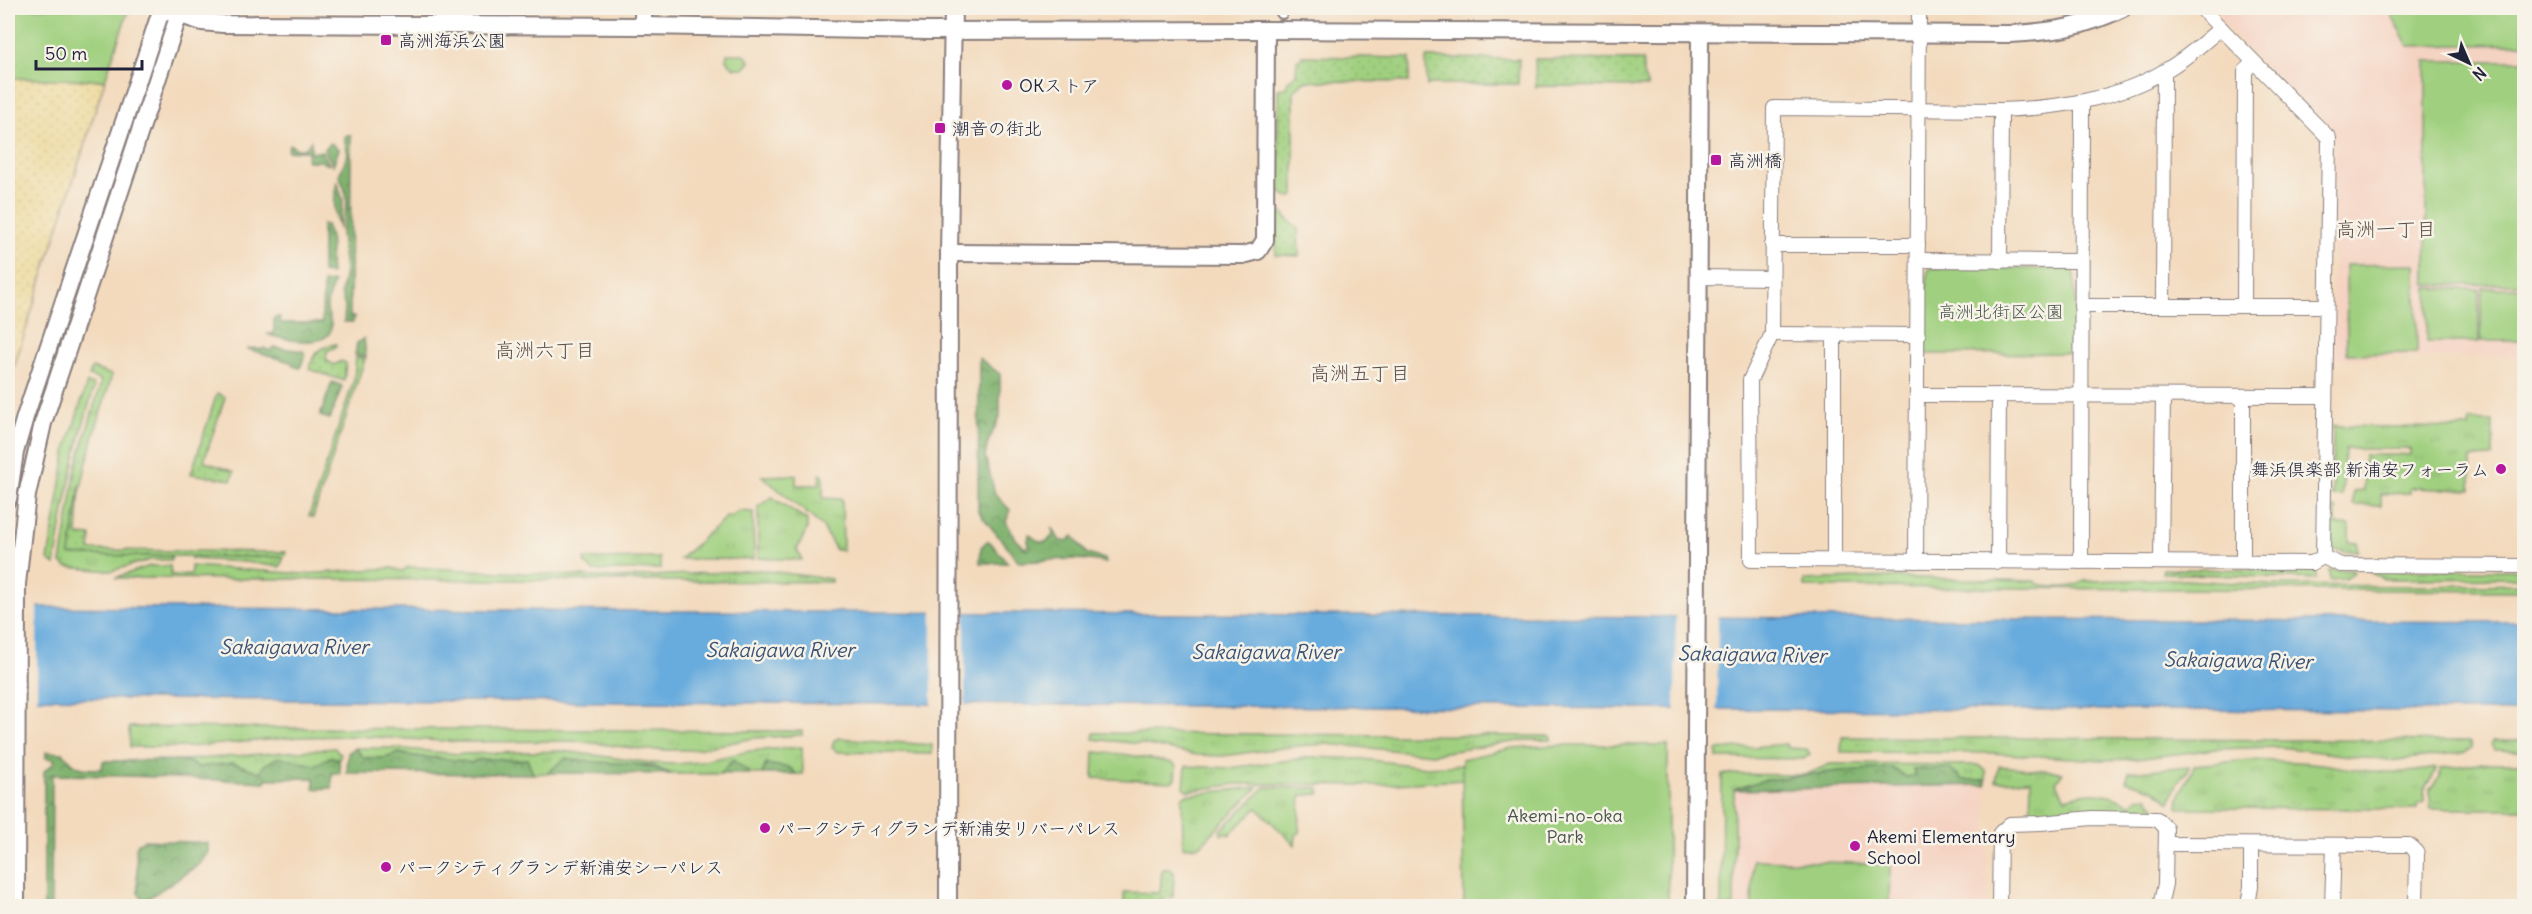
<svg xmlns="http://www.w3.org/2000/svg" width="2532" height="914" viewBox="0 0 2532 914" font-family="Delius,'Klee One',sans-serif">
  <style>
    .built { fill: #f5d3c2 }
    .grass { fill: url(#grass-tufts); stroke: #61795d; stroke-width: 1.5 }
    .forest { fill: url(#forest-crowns); stroke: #516a54; stroke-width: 1.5 }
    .sand { fill: url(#sand-dots); stroke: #887e6c; stroke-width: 1.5 }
    .park { fill: #a0d07f; stroke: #61795d; stroke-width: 1.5 }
    .garden { fill: url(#garden-dots); stroke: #61795d; stroke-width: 1.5 }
    .water { fill: #68abdd; stroke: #45668c; stroke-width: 1.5 }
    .pier { fill: #f3dabd }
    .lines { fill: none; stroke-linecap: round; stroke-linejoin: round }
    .pedestrian-casing { stroke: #8a7e7c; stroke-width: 14 }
    .minor-casing { stroke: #8a7e7c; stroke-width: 16 }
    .tertiary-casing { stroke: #8a7e7c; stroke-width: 20 }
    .pedestrian { stroke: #fff; stroke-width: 10 }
    .minor { stroke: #fff; stroke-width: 14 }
    .tertiary { stroke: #fff; stroke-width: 16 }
    .poi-dot { fill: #b5179e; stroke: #f7f3e8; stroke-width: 2 }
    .labels { text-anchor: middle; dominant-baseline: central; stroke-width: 5; stroke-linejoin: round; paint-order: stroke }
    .poi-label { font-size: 18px; fill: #22223b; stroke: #f7f3e8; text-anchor: start }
    .park-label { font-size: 18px; fill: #48564f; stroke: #f7f3e8 }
    .neighbourhood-label { font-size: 20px; fill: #624f47; stroke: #f7f3e8 }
    .water-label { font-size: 20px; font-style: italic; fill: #3a5274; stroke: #f7f3e8 }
  </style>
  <defs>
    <pattern id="grass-tufts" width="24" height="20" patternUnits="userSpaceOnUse" patternTransform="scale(1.5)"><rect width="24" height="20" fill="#a0d07f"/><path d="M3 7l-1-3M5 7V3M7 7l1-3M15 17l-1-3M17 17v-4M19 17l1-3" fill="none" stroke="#8ab26f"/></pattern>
    <pattern id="forest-crowns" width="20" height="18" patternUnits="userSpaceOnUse" patternTransform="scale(1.5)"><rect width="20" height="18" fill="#80b26e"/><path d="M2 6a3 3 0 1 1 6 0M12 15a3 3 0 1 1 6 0" fill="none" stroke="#68905c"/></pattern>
    <pattern id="sand-dots" width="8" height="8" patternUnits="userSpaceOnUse" patternTransform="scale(1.5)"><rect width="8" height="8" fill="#eeda9e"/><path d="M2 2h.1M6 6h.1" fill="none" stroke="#ccbb89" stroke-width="1.8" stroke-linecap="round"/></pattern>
    <pattern id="garden-dots" width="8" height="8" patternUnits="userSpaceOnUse" patternTransform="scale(1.5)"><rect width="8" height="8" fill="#a0d07f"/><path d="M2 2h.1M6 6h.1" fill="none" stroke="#8ab26f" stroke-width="1.8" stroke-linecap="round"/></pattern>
  </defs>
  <rect width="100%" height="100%" fill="#f7f3e8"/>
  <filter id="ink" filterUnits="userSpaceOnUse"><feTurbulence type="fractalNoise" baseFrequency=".0167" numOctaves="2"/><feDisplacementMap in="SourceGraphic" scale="12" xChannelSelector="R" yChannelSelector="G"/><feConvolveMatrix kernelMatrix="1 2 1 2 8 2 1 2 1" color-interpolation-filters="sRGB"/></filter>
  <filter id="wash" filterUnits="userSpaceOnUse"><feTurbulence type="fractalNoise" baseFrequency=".008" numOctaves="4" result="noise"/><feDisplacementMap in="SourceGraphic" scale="24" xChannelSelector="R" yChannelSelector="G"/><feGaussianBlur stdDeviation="1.35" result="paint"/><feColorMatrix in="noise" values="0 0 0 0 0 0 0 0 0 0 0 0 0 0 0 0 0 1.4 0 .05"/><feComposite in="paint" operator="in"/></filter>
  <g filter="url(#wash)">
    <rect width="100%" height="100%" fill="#f3dabd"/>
    <g class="built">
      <path d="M 2207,8 L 2524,8 L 2524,356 L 2333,359 L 2334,135 Z"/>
      <path d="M 1723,779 L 1986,780 L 1988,906 L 1723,906 Z"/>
    </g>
    <g class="grass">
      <path d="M 727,54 L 744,54 L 750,61 L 745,68 L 734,68 L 726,60 Z"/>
      <path d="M 92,368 L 112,375 C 93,436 77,491 70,555 L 171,556 L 171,560 L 150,560 L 111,571 L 66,567 L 61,563 L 76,468 L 101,383 L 100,380 L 89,376 Z"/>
      <path d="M 87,383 L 93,385 L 94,388 C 75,447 64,504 55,565 L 48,560 L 67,447 Z"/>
      <path d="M 2470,421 L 2493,421 L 2493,457 L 2471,458 L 2471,490 L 2410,488 L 2410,493 L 2381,494 L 2381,506 L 2353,505 L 2353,491 L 2364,490 L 2364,455 L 2410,455 L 2410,449 L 2345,449 L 2342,496 L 2332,496 L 2333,426 L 2469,428 Z"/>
      <path d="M 820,474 L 823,474 L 823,498 L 842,499 L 843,550 L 836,550 L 822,526 L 762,476 L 796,475 L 796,485 L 819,485 Z"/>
      <path d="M 772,497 L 807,520 L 807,529 L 797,550 L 802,560 L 758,558 L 758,507 Z"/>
      <path d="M 2331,508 L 2336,508 L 2336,525 L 2349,525 L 2349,542 L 2358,543 L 2358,551 L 2345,552 L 2331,548 Z"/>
      <path d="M 739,511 L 753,512 L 754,559 L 680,559 L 727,516 L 733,516 Z"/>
      <path d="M 191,556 L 284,557 L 280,567 L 245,562 L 191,559 Z"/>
      <path d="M 660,558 L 660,569 L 593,571 L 584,562 L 585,559 Z"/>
      <path d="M 150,566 L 170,566 L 171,575 L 191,574 L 191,566 L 305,574 L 392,568 L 402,571 L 409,567 L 617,578 L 760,570 L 831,579 L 831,582 L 115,578 Z"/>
      <path d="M 2163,569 L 2316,570 L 2316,579 L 2163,573 Z"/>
      <path d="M 2329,570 L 2353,570 L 2354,572 L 2345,579 L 2330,580 Z"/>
      <path d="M 2371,570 L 2524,570 L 2524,578 L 2384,579 L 2371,573 Z"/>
      <path d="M 1887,577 L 2034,581 C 2043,589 2074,589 2084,581 L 2170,579 L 2270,585 L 2421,586 L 2524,584 L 2524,591 L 1804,587 L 1804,580 Z"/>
      <path d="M 129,727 L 802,731 L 802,735 L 755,738 L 692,750 L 648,750 L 576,741 L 460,742 L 355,736 L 300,737 L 188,747 L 130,747 Z"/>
      <path d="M 1094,733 L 1551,736 L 1551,740 L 1526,740 L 1433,754 L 1326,744 L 1297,746 L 1223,756 L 1197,755 L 1142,744 L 1093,739 Z"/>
      <path d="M 1842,737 L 2470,741 L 2472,745 L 2472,748 L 2465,752 L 2389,761 L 2280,747 L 2216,749 L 2136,759 L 2102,760 L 1992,753 L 1841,752 Z"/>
      <path d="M 839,738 L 932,745 L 932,754 L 838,752 L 832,748 L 834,740 Z"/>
      <path d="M 2492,741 L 2524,741 L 2524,751 L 2494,750 L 2491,744 Z"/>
      <path d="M 1786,744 L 1787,748 L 1806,749 L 1810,754 L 1804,759 L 1717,758 L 1717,750 Z"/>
      <path d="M 802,747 L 803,774 L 796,774 L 790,768 L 766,764 L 762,774 L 751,774 L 733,760 L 720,774 L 671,774 L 651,765 L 588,763 L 566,758 L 547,773 L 533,774 L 527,759 C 507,763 488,754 471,763 C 447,756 422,760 399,753 L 385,758 L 364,758 L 355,748 L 393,748 L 459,754 L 563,751 L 653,763 L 675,764 L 700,762 L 750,751 Z"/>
      <path d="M 335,748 L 341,754 L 339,759 L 331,757 L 315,765 L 278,758 L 260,773 L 233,763 L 198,767 L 184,760 Z"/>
      <path d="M 1094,752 L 1124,754 L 1173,763 L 1176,766 L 1175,779 L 1171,782 L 1093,778 Z"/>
      <path d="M 1313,757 L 1363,759 L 1426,767 L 1464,765 L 1465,780 L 1377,785 L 1237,784 L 1188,791 L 1184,787 L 1186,766 L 1230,768 Z"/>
      <path d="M 2250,760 C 2273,761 2297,761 2320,764 C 2363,770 2392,777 2436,768 C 2433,784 2423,779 2424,802 L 2417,804 L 2417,809 L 2178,808 C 2178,787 2189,784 2194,765 Z"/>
      <path d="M 2490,763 L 2524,763 L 2524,809 L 2430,809 L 2430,789 L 2440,777 L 2440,768 Z"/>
      <path d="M 1830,764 L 1979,765 L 1986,771 L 1986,780 L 1962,780 L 1927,769 L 1913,770 L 1915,776 L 1906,777 L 1892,768 L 1840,771 L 1760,781 L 1734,790 L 1734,906 L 1721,906 L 1722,774 L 1805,775 Z"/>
      <path d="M 1999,766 L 2063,772 L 2056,782 L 2065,798 C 2090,791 2108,790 2131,805 L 2137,798 L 2148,797 L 2158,811 L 2092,811 L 2030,818 L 2031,780 L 1996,781 Z"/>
      <path d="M 2189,766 L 2187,772 L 2178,782 L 2170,802 L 2153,789 L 2126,781 L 2129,772 Z"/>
      <path d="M 1258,787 L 1200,846 L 1183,847 L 1182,798 L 1185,795 Z"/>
      <path d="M 1265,787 L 1318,788 L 1320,790 L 1320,794 L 1301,795 L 1299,833 L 1296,834 L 1295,845 L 1257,808 L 1229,835 L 1226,832 L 1222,835 L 1220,831 Z"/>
    </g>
    <g class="forest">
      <path d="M 346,135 L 351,135 L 350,317 L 354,317 L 353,322 L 344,322 L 345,307 L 341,293 L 345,272 L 341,233 L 347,203 L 345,190 L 339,175 L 348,154 L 344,137 Z"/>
      <path d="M 311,141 L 311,153 L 322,151 L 329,164 L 325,164 L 321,161 L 307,161 L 308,151 L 288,151 L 289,144 L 297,149 L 304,149 Z"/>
      <path d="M 331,143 L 339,149 L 333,165 L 324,149 Z"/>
      <path d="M 337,180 L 343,202 L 339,228 C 333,212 334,197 337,180 Z"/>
      <path d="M 322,224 L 326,225 C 335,245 328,253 331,274 L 322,273 Z"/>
      <path d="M 334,282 C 331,291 326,300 327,309 C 328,315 332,322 331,328 C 329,350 279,339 267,334 L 274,334 L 274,318 L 280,317 L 280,323 L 322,323 L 323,283 Z"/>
      <path d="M 364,338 L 366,357 L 355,355 L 357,343 Z"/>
      <path d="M 273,347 L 303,351 L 305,355 L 300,368 L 293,366 L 293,363 L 247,349 L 254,348 L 262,350 L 263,348 L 271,351 Z"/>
      <path d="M 979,358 L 1000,374 L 1000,417 L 988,442 L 985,456 L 995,494 L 1010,510 L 1006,522 L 1016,539 L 1027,550 L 1029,534 C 1038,542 1045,547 1053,535 L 1052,527 L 1060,541 L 1067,541 L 1073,536 L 1087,554 L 1105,559 L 1106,563 C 1078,556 1048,561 1019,562 L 978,511 Z"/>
      <path d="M 332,382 L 342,386 L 330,419 L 320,416 Z"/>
      <path d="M 987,541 L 990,542 L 1008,563 L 980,563 L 981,547 Z"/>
      <path d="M 355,748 L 364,758 L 385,758 L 399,753 C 422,760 447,756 471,763 C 488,754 507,763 527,759 L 533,774 L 347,773 L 348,753 Z"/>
      <path d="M 46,752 L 63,753 C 78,770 80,769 102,769 L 103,761 L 184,760 L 198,767 L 233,763 L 260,772 L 264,765 L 278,757 L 315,765 L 331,757 L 339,759 L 340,774 L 332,773 L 332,788 L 314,789 L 314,778 L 265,779 L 265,782 L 129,776 L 52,775 L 51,906 L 44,906 L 44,771 L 54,763 L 54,759 L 46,758 Z"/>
      <path d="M 566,758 C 603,766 636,758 671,774 L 547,773 Z"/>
      <path d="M 733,760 L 751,774 L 720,774 Z"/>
      <path d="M 766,764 L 790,768 L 796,774 L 762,774 Z"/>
      <path d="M 1892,768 L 1906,777 L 1915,775 L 1913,770 L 1950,768 L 1963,780 L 1986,780 L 1986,785 L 1734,790 L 1760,781 L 1840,771 Z"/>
      <path d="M 145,840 L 208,843 L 208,852 L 200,864 L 144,901 L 138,893 L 136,848 L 138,843 Z"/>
    </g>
    <path class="sand" d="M 8,78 L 105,80 L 8,386 Z"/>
    <g class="park">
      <path d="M 8,8 L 129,8 L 105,80 L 8,78 Z"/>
      <path d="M 2388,8 L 2524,8 L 2524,44 L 2408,46 Z"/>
      <path d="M 2426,61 L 2524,61 L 2524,284 L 2426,285 Z"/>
      <path d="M 2416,264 L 2417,353 L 2347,354 L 2346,265 Z"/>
      <path d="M 1930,268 L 2074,269 L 2077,353 L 1925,354 L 1927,274 Z"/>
      <path d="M 2428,288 L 2479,289 L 2479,342 L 2427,342 Z"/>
      <path d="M 2482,288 L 2524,288 L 2524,341 L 2481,341 Z"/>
      <path d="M 1563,745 L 1668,745 L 1668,906 L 1464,906 L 1462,759 L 1512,748 Z"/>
      <path d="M 1753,860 L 1890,864 L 1889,906 L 1752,906 Z"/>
    </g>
    <g class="garden">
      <path d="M 1302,56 L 1410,58 L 1409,82 L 1304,81 L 1294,91 L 1294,196 L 1288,198 L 1278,190 L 1278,89 L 1287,88 L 1287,82 L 1296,74 L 1297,60 L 1301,59 Z"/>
      <path d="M 1426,58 L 1519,59 L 1518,84 L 1430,84 L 1427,86 Z"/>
      <path d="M 1535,59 L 1643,60 L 1643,75 L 1648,87 L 1539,86 L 1536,88 Z"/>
      <path d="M 1277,208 L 1298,229 L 1299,256 L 1276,255 Z"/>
      <path d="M 336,344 L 336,347 L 327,351 L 326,360 L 334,365 L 341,361 L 346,363 L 344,381 L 309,369 C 314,353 319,347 336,344 Z"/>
      <path d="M 356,357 L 365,359 L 313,517 L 309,516 L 354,380 Z"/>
      <path d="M 217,393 L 225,397 L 204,461 L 234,472 L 231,480 L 191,474 Z"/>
      <path d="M 80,485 L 77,535 L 91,536 L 90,550 L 286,552 L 284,557 L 70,555 Z"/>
      <path d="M 1162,869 L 1170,869 L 1174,872 L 1173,897 L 1158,900 L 1148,906 L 1124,906 L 1124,892 L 1160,893 Z"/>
    </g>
    <path class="water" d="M 8,607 L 2524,622 L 2524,711 L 1669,709 L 8,698 Z"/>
    <g class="pier">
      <rect x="8" y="604" width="29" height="97"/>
      <rect x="932" y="609" width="33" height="97"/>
      <path d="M 1676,614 L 1718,614 L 1717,712 L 1675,712 Z"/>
    </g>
  </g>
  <g filter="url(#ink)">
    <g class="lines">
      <g class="pedestrian-casing">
        <path id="pedestrian" d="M 1282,13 L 1282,8"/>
      </g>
      <g class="minor-casing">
        <g id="minor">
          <path d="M 2201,8 L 2329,138 L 2323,557"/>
          <path d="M 2221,28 C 2203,43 2186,59 2166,70 C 2116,100 2057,108 2001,110 L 1774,108 L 1772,334 L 1750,380 L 1751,560 L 2312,563 L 2323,557"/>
          <path d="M 1772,245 L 1918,245"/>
          <path d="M 1918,260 L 2081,261"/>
          <path d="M 2000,261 L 2001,110"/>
          <path d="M 1698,277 L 1772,278"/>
          <path d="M 2081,306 L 2326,306"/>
          <path d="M 2163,306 L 2164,71"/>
          <path d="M 2244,306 L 2245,71 L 2253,62"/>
          <path d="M 1772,334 L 1918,335"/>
          <path d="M 1917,395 L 2325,396"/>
          <path d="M 2323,557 L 2341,565 L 2524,566"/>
          <path d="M 1834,560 L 1834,335"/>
          <path d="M 1916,561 L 1919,8"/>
          <path d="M 1998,562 L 1999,395"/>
          <path d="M 2081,562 L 2082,102"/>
          <path d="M 2161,562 L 2163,396"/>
          <path d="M 2243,562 L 2243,397"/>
          <path d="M 2166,844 L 2409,845 L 2413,848 L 2417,854 L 2416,906"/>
          <path d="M 1999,906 L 2000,833 L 2010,824 L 2041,823 L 2092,818 L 2157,819 L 2166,828 L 2165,884 L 2160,906"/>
          <path d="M 2248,906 L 2251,886 L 2251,845"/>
          <path d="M 2332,906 L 2334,845"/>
        </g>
      </g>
      <g class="tertiary-casing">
        <g id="tertiary">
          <path d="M 162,9 L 202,22 L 223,24 L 643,26 L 929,31 L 1266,30 L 2010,34 C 2054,32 2084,27 2123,8"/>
          <path d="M 643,26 L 643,8"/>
          <path d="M 949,253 L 1243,255 L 1258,251 L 1265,240 L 1266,30"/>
          <path d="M 8,499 L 15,452 L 25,417 L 162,8"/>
          <path d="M 16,906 L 17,584 L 27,495 L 43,423 L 181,8"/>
          <path d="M 948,906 L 949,253 L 953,8"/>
          <path d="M 1695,906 L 1700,33"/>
        </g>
      </g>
      <use href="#pedestrian" class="pedestrian"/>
      <use href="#minor" class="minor"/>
      <use href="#tertiary" class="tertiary"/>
    </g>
  </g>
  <g class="poi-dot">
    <rect x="380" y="34" width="12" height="12" rx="3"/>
    <circle cx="1007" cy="85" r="6"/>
    <rect x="934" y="122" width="12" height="12" rx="3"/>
    <rect x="1710" y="154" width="12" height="12" rx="3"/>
    <circle cx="2501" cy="469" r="6"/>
    <circle cx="765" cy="828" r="6"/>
    <circle cx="1855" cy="846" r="6"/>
    <circle cx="386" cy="867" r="6"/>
  </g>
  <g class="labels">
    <g class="poi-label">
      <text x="398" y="40">高洲海浜公園</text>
      <text x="1019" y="85">OKストア</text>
      <text x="952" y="128">潮音の街北</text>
      <text x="1728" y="160">高洲橋</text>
      <text x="2489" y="469" text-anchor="end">舞浜倶楽部 新浦安フォーラム</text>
      <text x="777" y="828">パークシティグランデ新浦安リバーパレス</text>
      <text x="1867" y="836">Akemi Elementary<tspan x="1867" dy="21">School</tspan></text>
      <text x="398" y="867">パークシティグランデ新浦安シーパレス</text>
    </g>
    <g class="park-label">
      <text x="2001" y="311">高洲北街区公園</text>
      <text x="1565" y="815">Akemi-no-oka<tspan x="1565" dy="21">Park</tspan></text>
    </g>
    <g class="neighbourhood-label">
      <text x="2386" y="228">高洲一丁目</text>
      <text x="545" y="349">高洲六丁目</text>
      <text x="1360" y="372">高洲五丁目</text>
    </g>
    <g class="water-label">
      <text x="294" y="646">Sakaigawa River</text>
      <text x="780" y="649">Sakaigawa River</text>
      <text x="1266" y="651">Sakaigawa River</text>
      <text transform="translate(1752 654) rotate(1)">Sakaigawa River</text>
      <text transform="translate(2238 660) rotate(1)">Sakaigawa River</text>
    </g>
  </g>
  <rect width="2532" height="914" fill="none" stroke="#f7f3e8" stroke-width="30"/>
  <g transform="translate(2469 63) rotate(136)" stroke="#f7f3e8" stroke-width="4.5" paint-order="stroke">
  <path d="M0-4.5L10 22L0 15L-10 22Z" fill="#22223b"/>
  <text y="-9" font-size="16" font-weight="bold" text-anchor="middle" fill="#22223b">N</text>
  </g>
  <path d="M36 60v9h106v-9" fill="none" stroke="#22223b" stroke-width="3"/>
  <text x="45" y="60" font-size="18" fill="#22223b" stroke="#f7f3e8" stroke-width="4.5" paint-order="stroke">50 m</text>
</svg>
